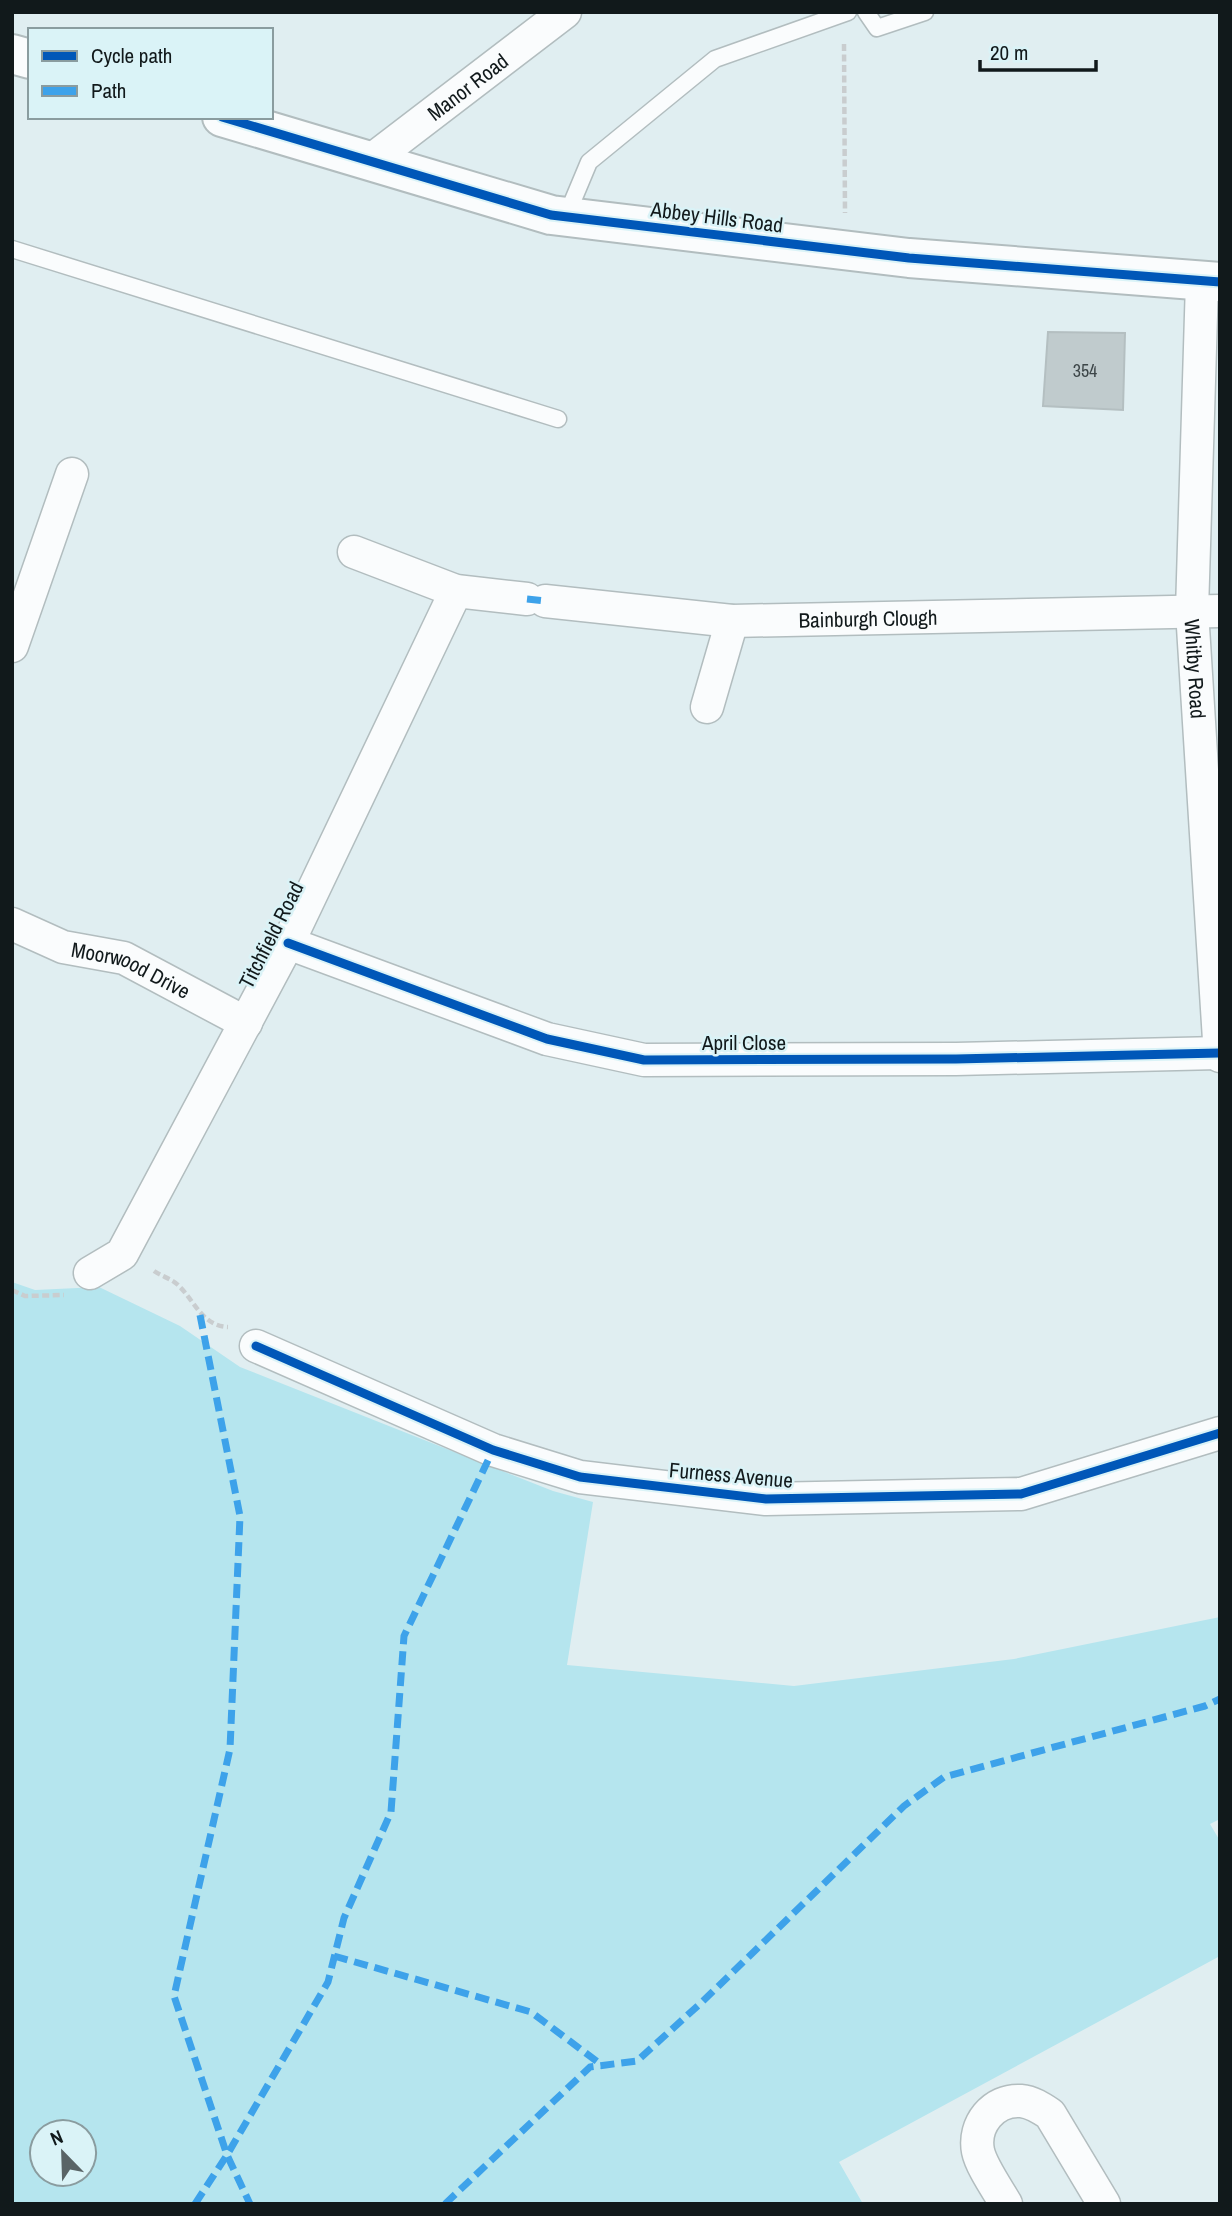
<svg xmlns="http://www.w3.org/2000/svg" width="1232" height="2216" viewBox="0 0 1232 2216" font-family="'Archivo Narrow',sans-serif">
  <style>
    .green { fill: #b5e5ee; fill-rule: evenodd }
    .building { fill: #c0cbcd; stroke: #b4bfc1; stroke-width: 2 }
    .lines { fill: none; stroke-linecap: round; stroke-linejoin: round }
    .service-casing { stroke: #b2bdbf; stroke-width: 19 }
    .minor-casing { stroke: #b2bdbf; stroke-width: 35 }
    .secondary-casing { stroke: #b2bdbf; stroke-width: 42 }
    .path { stroke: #c9cdcf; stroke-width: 4.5; stroke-dasharray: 7 3.5; stroke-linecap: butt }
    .service { stroke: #fafcfd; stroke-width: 16 }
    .minor { stroke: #fafcfd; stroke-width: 32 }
    .secondary { stroke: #fafcfd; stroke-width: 38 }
    .quiet { stroke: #3da2ea; stroke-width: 7; stroke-dasharray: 14 7; stroke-linecap: butt }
    .cycleway-casing { stroke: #daf3f7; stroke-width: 13 }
    .cycleway { stroke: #0057b8; stroke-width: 9 }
    .labels { text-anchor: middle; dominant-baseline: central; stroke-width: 5; stroke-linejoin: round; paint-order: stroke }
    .number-label { font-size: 18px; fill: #3d4648 }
    .street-label { font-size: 21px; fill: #11191b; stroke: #daf3f7 }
  </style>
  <rect width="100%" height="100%" fill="#e0eef1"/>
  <path class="green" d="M 12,1282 L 35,1290 L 99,1287 L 180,1326 L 240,1367 L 553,1491 L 593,1502 L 567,1665 L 794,1686 L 1014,1659 L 1220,1617 L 1220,1819 L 1210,1824 L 1220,1841 L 1220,1956 L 839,2162 L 863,2204 L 12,2204 ZM 42,2132 L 84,2132 L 84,2174 L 42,2174 Z"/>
  <path class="building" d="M 1048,332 L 1125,333 L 1123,410 L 1043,406 Z"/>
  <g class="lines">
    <g class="service-casing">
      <g id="service">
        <path d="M 866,12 L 877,28 L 925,12"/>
        <path d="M 566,217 L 589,162 L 715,59 L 848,12"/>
        <path d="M 12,249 L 558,419"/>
      </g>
    </g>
    <g class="minor-casing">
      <g id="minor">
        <path id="s1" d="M 369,162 L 565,12"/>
        <path id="s2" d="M 1202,282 L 1192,611 L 1220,1056"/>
        <path d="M 354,552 L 456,591 L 527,599"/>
        <path id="s3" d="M 545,601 L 732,621 L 1220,611"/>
        <path d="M 12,646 L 72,474"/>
        <path d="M 707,707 L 732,621"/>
        <path id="s4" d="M 12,924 L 63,947 L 124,958 L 246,1023"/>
        <path d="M 288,943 L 547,1039 L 644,1060 L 956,1059 L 1219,1053"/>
        <path d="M 90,1273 L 122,1254 L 288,943 L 456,591"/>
        <path d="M 256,1346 L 493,1450 L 580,1477 L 766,1499 L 1021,1494 L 1220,1433"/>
        <path d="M 1006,2204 C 998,2190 981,2166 978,2151 C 973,2125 993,2099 1021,2101 C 1032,2102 1041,2108 1050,2114 L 1104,2204"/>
      </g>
    </g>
    <g class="secondary-casing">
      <g id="secondary">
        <path d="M 12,54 L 30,59"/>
        <path d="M 222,117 L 551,215 L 909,258 L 1220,282"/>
      </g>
    </g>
    <g class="path">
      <path d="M 844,44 L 845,213"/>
      <path d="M 154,1271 C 161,1276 172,1279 178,1285 C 195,1301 202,1326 228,1327"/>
      <path d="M 12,1290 L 25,1296 L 64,1295"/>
    </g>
    <use href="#service" class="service"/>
    <use href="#minor" class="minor"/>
    <use href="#secondary" class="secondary"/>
    <g class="quiet">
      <path d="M 527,599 L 545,601"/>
      <path d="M 200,1315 L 240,1516 L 230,1749 L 174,1996 L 227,2155 L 250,2204"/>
      <path d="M 334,1956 L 531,2012 L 603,2066"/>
      <path d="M 195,2204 L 227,2155 L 328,1982 L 344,1918 L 391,1812 L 404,1636 L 493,1450"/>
      <path d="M 445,2204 L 590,2067 L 637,2061 L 702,2002 L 904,1806 L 944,1777 L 1205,1706 L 1220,1699"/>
    </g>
    <g class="cycleway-casing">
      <g id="cycleway">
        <path d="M 222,117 L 551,215 L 909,258 L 1220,282"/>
        <path d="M 288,943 L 547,1039 L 644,1060 L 956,1059 L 1219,1053"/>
        <path d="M 256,1346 L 493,1450 L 580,1477 L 766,1499 L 1021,1494 L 1220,1433"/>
      </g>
    </g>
    <use href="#cycleway" class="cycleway"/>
  </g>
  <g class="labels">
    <g class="number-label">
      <text x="1085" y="370">354</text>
    </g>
    <g class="street-label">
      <text stroke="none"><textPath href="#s1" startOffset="124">Manor Road</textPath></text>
      <text transform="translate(717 217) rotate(7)">Abbey Hills Road</text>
      <text stroke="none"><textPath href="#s3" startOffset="324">Bainburgh Clough</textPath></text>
      <text stroke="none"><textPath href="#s2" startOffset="387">Whitby Road</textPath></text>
      <text transform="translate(271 935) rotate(-63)">Titchfield Road</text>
      <text stroke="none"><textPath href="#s4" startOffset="128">Moorwood Drive</textPath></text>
      <text x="744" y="1042">April Close</text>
      <text transform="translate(731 1475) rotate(5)">Furness Avenue</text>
    </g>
  </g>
  <rect width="1232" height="2216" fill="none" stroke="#11191b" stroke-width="28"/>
  <rect x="28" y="28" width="245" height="91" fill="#daf3f7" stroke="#8a9c9f" stroke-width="2"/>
  <rect x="42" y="51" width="35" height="10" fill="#0057b8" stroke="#8a9c9f" stroke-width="2"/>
  <text x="91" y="63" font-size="21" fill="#11191b">Cycle path</text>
  <rect x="42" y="86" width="35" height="10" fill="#3da2ea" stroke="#8a9c9f" stroke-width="2"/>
  <text x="91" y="98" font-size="21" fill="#11191b">Path</text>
  <g transform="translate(63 2153) rotate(337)"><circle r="33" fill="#daf3f7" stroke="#8a9c9f" stroke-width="2"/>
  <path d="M0-5L12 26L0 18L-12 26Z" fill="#596466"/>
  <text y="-10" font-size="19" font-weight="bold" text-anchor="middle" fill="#11191b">N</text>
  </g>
  <path d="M980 60v10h116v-10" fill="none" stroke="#11191b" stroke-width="3.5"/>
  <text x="990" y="60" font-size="21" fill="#11191b" stroke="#daf3f7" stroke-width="5" paint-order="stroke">20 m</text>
</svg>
